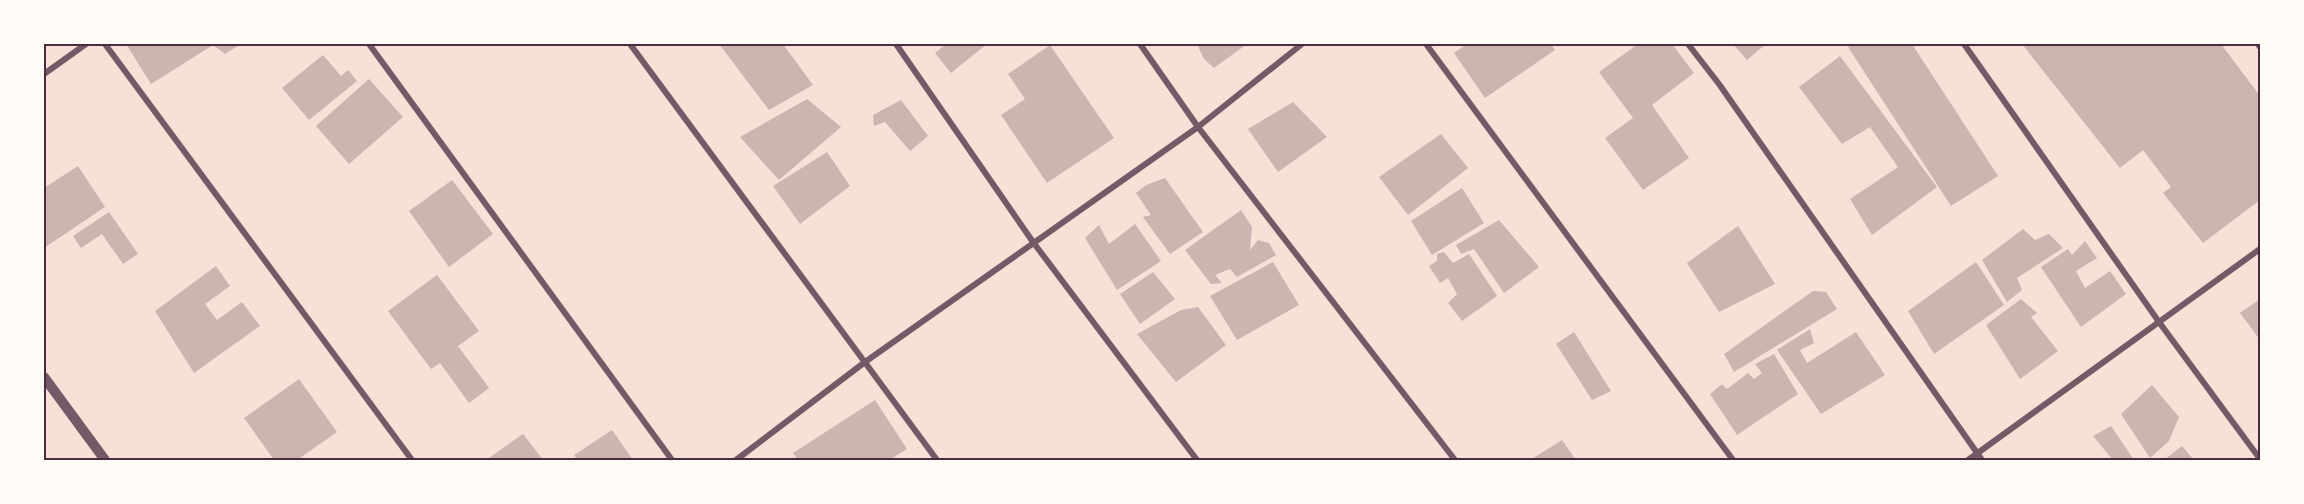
<svg xmlns="http://www.w3.org/2000/svg" width="2304" height="504" viewBox="0 0 2304 504" font-family="'PT Sans Narrow',sans-serif">
  <style>
    .building { fill: #ccb4b1 }
    .lines { fill: none; stroke-linecap: round; stroke-linejoin: round }
    .minor { stroke: #755966; stroke-width: 6 }
    .tertiary { stroke: #755966; stroke-width: 10 }
    .neatline { fill: none; stroke: #4a2c40; stroke-width: 2 }
  </style>
  <rect width="100%" height="100%" fill="#f7e1d7"/>
  <g class="building">
    <path d="M 126,44 L 241,44 L 225,54 L 213,45 L 151,84 Z"/>
    <path d="M 719,44 L 783,44 L 813,85 L 769,110 Z"/>
    <path d="M 946,44 L 987,44 L 951,73 L 935,53 Z"/>
    <path d="M 1197,44 L 1247,44 L 1214,68 L 1204,59 Z"/>
    <path d="M 1467,44 L 1551,44 L 1555,50 L 1485,98 L 1454,53 Z"/>
    <path d="M 1638,44 L 1672,44 L 1694,73 L 1652,105 L 1689,158 L 1643,190 L 1605,138 L 1633,118 L 1599,72 Z"/>
    <path d="M 1733,44 L 1766,44 L 1747,60 Z"/>
    <path d="M 1854,44 L 1912,44 L 1998,176 L 1951,206 L 1848,47 Z"/>
    <path d="M 2022,44 L 2221,44 L 2260,96 L 2260,200 L 2203,243 L 2163,193 L 2171,187 L 2143,150 L 2120,168 Z"/>
    <path d="M 1050,45 L 1114,138 L 1047,183 L 1001,115 L 1025,99 L 1008,74 Z"/>
    <path d="M 323,55 L 341,76 L 348,70 L 357,81 L 309,120 L 282,88 Z"/>
    <path d="M 1840,56 L 1937,187 L 1872,235 L 1850,199 L 1898,167 L 1870,127 L 1842,144 L 1799,87 Z"/>
    <path d="M 369,79 L 403,117 L 349,164 L 316,126 Z"/>
    <path d="M 807,99 L 841,127 L 779,180 L 740,137 Z"/>
    <path d="M 901,100 L 928,136 L 910,151 L 885,122 L 874,126 L 873,115 Z"/>
    <path d="M 1293,102 L 1327,137 L 1278,172 L 1248,129 Z"/>
    <path d="M 1441,134 L 1468,168 L 1408,215 L 1379,177 Z"/>
    <path d="M 827,152 L 850,186 L 800,224 L 773,186 Z"/>
    <path d="M 78,166 L 105,207 L 44,248 L 44,188 Z"/>
    <path d="M 1165,178 L 1203,232 L 1170,254 L 1143,217 L 1151,215 L 1136,193 L 1146,185 Z"/>
    <path d="M 452,180 L 493,234 L 449,267 L 409,211 Z"/>
    <path d="M 1462,188 L 1484,223 L 1432,255 L 1411,221 Z"/>
    <path d="M 1241,210 L 1252,227 L 1250,250 L 1258,240 L 1269,243 L 1276,255 L 1237,277 L 1230,269 L 1215,275 L 1222,283 L 1211,284 L 1185,250 Z"/>
    <path d="M 109,212 L 138,254 L 123,264 L 102,234 L 81,248 L 73,236 Z"/>
    <path d="M 1499,220 L 1539,267 L 1504,293 L 1474,249 L 1461,254 L 1456,245 Z"/>
    <path d="M 1135,224 L 1161,261 L 1117,290 L 1085,238 L 1099,225 L 1109,244 Z"/>
    <path d="M 1738,226 L 1775,284 L 1719,312 L 1687,263 Z"/>
    <path d="M 2023,229 L 2035,240 L 2049,234 L 2063,248 L 2017,278 L 2022,290 L 2007,302 L 1982,260 Z"/>
    <path d="M 2085,241 L 2097,258 L 2076,271 L 2085,288 L 2110,271 L 2126,294 L 2081,327 L 2041,267 L 2068,249 L 2072,255 Z"/>
    <path d="M 1444,252 L 1453,263 L 1469,254 L 1497,296 L 1462,321 L 1448,303 L 1457,294 L 1448,278 L 1440,283 L 1429,266 L 1437,261 L 1437,254 Z"/>
    <path d="M 1273,262 L 1299,305 L 1237,340 L 1210,296 Z"/>
    <path d="M 1976,262 L 2004,305 L 1934,354 L 1908,311 Z"/>
    <path d="M 216,266 L 230,286 L 205,304 L 217,320 L 242,302 L 260,326 L 194,373 L 155,311 Z"/>
    <path d="M 1153,272 L 1175,299 L 1140,324 L 1120,294 Z"/>
    <path d="M 437,275 L 479,331 L 458,346 L 489,388 L 469,403 L 440,363 L 431,369 L 388,311 Z"/>
    <path d="M 1813,291 L 1826,292 L 1837,309 L 1734,372 L 1724,354 Z"/>
    <path d="M 2021,299 L 2037,313 L 2031,317 L 2058,351 L 2020,379 L 1986,325 Z"/>
    <path d="M 2260,299 L 2260,340 L 2240,313 Z"/>
    <path d="M 1198,307 L 1226,345 L 1176,382 L 1137,334 L 1181,310 Z"/>
    <path d="M 1810,329 L 1814,343 L 1800,350 L 1807,363 L 1856,332 L 1885,375 L 1821,414 L 1777,350 Z"/>
    <path d="M 1574,332 L 1611,391 L 1592,400 L 1556,344 Z"/>
    <path d="M 1774,354 L 1798,394 L 1737,435 L 1710,394 L 1722,384 L 1727,389 L 1748,373 L 1754,379 L 1762,373 L 1755,364 Z"/>
    <path d="M 299,379 L 337,432 L 297,460 L 274,460 L 244,418 Z"/>
    <path d="M 2152,385 L 2179,417 L 2169,441 L 2150,458 L 2121,414 Z"/>
    <path d="M 875,400 L 907,449 L 889,460 L 798,460 L 793,453 Z"/>
    <path d="M 2111,426 L 2134,460 L 2113,460 L 2093,436 Z"/>
    <path d="M 612,430 L 633,460 L 578,460 L 574,455 Z"/>
    <path d="M 523,434 L 543,460 L 486,460 Z"/>
    <path d="M 1562,440 L 1576,460 L 1530,460 Z"/>
    <path d="M 2182,446 L 2194,460 L 2164,460 Z"/>
  </g>
  <g class="lines">
    <g class="minor">
      <path d="M 105,44 L 412,460"/>
      <path d="M 369,44 L 672,460"/>
      <path d="M 630,44 L 937,460"/>
      <path d="M 896,44 L 1033,242 L 1197,460"/>
      <path d="M 1140,44 L 1198,127 L 1455,460"/>
      <path d="M 1426,44 L 1733,460"/>
      <path d="M 1688,44 L 1719,84 L 1982,460"/>
      <path d="M 1964,44 L 2159,322 L 2260,459"/>
      <path d="M 2258,44 L 2260,47"/>
      <path d="M 44,74 L 86,44"/>
      <path d="M 736,460 L 865,362 L 1198,127 L 1302,44"/>
      <path d="M 1968,460 L 2260,249"/>
    </g>
    <path class="tertiary" d="M 44,377 L 105,460"/>
  </g>
  <rect width="2304" height="504" fill="none" stroke="#fffaf5" stroke-width="90"/>
  <rect x="45" y="45" width="2214" height="414" class="neatline"/>
</svg>
